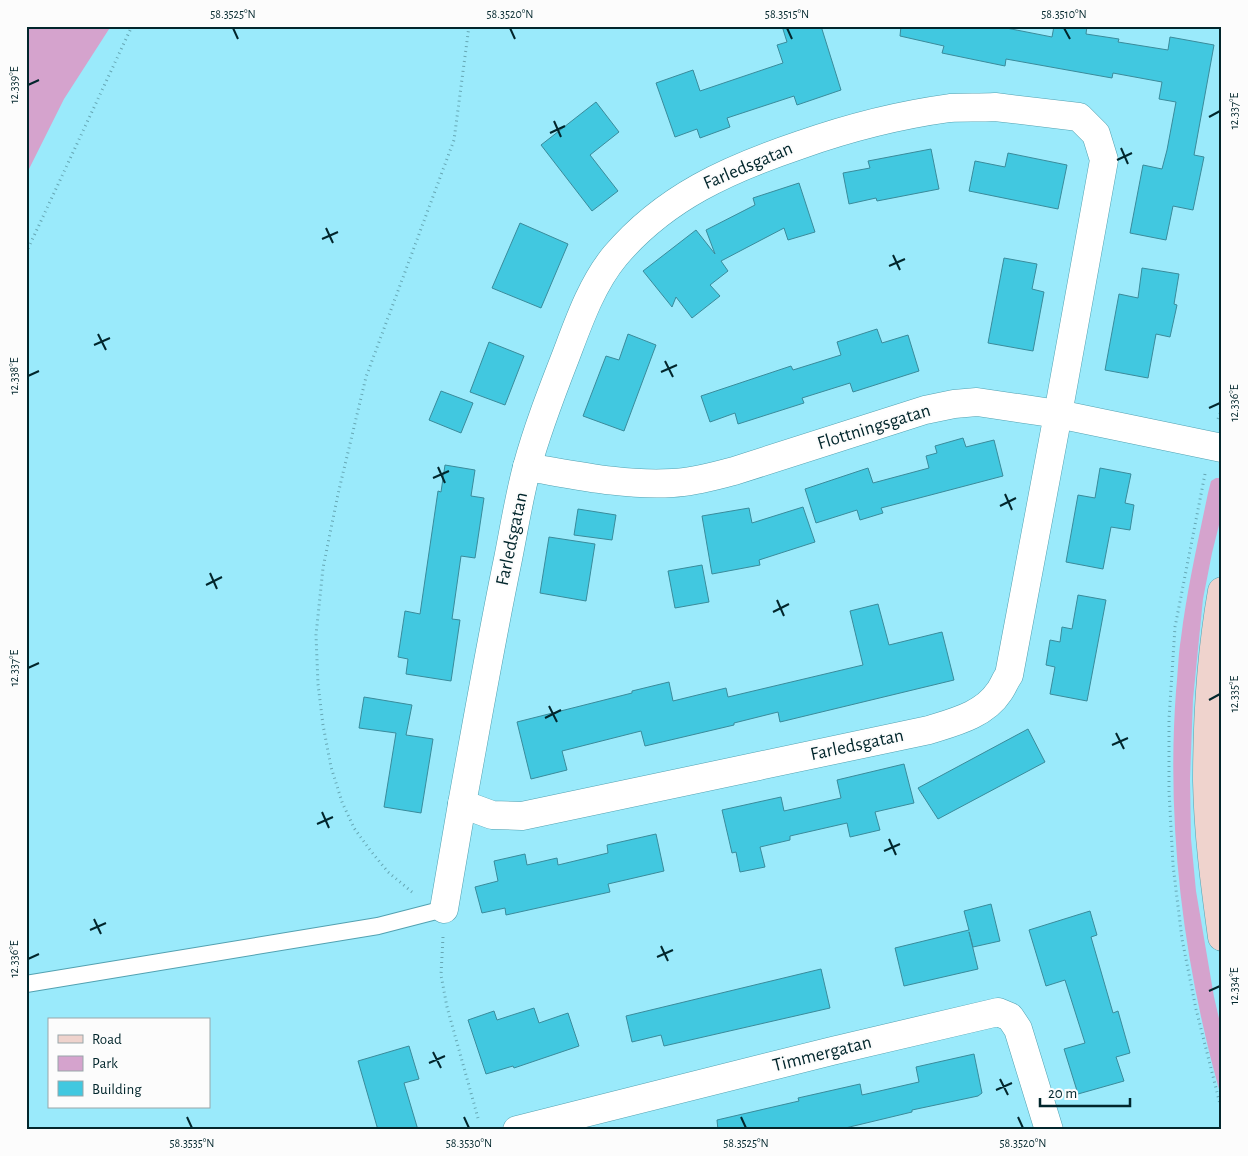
<svg xmlns="http://www.w3.org/2000/svg" width="1248" height="1156" viewBox="0 0 1248 1156" font-family="'Alegreya Sans',sans-serif">
  <style>
    .green { fill: #d5a3cd }
    .building { fill: #41c8e0; stroke: #3a8b9b }
    .lines { fill: none; stroke-linecap: round; stroke-linejoin: round }
    .lane-casing { stroke: #52a1b1; stroke-width: 18 }
    .street-casing { stroke: #52a1b1; stroke-width: 29 }
    .secondary-casing { stroke: #52a1b1; stroke-width: 29 }
    .path { stroke: #66a7b4; stroke-width: 3; stroke-dasharray: 1 4; stroke-linecap: butt }
    .lane { stroke: #fff; stroke-width: 16 }
    .street { stroke: #fff; stroke-width: 28 }
    .secondary { stroke: #efd3cd; stroke-width: 28 }
    .ticks { fill: none; stroke: #02262c; stroke-width: 2 }
    .labels { text-anchor: middle; dominant-baseline: central; stroke-width: 4; stroke-linejoin: round; paint-order: stroke }
    .street-label { font-size: 19px; fill: #02262c; stroke: #fcfcfc }
    .neatline { fill: none; stroke: #02262c; stroke-width: 2 }
    .ticks-label { font-size: 12px; text-anchor: middle; fill: #02262c }
  </style>
  <rect width="100%" height="100%" fill="#9aeafb"/>
  <g class="green">
    <path d="M 26,26 L 111,26 L 64,99 L 26,175 Z"/>
    <path d="M 1216,478 L 1221,478 L 1222,480 L 1222,513 L 1212,553 L 1203,599 L 1193,699 L 1190,779 L 1191,839 L 1196,891 L 1214,997 L 1222,1031 L 1222,1100 C 1184,967 1166,829 1176,691 C 1178,674 1178,656 1181,638 C 1187,590 1198,541 1208,493 L 1211,481 Z"/>
  </g>
  <g class="building">
    <path d="M 782,26 L 821,26 L 841,90 L 797,105 L 794,96 L 727,118 L 730,127 L 700,138 L 697,129 L 675,137 L 656,83 L 693,70 L 700,91 L 783,63 L 777,45 L 787,42 Z"/>
    <path d="M 901,26 L 996,26 L 1052,37 L 1054,26 L 1087,26 L 1086,34 L 1119,39 L 1118,42 L 1168,50 L 1170,37 L 1214,45 L 1194,155 L 1204,157 L 1193,210 L 1173,206 L 1166,240 L 1130,233 L 1143,165 L 1162,169 L 1167,150 L 1176,102 L 1159,99 L 1162,82 L 1113,73 L 1112,78 L 1006,59 L 1005,66 L 942,53 L 944,46 L 900,36 Z"/>
    <path d="M 596,102 L 619,132 L 590,155 L 618,191 L 592,211 L 541,145 Z"/>
    <path d="M 931,149 L 939,189 L 877,201 L 876,198 L 849,204 L 843,173 L 870,168 L 868,161 Z"/>
    <path d="M 1008,153 L 1067,165 L 1058,209 L 969,191 L 975,161 L 1005,167 Z"/>
    <path d="M 799,183 L 815,232 L 788,240 L 784,228 L 721,261 L 728,271 L 710,285 L 720,296 L 692,318 L 676,297 L 672,307 L 643,271 L 696,230 L 715,254 L 706,230 L 755,205 L 753,198 Z"/>
    <path d="M 520,223 L 568,244 L 541,308 L 492,288 Z"/>
    <path d="M 1004,258 L 1037,264 L 1032,289 L 1044,292 L 1033,351 L 988,343 Z"/>
    <path d="M 1142,268 L 1179,274 L 1174,304 L 1177,305 L 1170,337 L 1156,334 L 1148,378 L 1105,370 L 1119,294 L 1138,298 Z"/>
    <path d="M 877,329 L 882,343 L 908,335 L 919,371 L 853,392 L 850,383 L 802,398 L 804,403 L 738,424 L 735,413 L 710,422 L 701,396 L 791,366 L 793,370 L 841,355 L 837,342 Z"/>
    <path d="M 628,334 L 656,345 L 624,431 L 583,416 L 606,356 L 619,360 Z"/>
    <path d="M 489,342 L 524,356 L 505,405 L 470,392 Z"/>
    <path d="M 441,391 L 473,403 L 461,433 L 429,420 Z"/>
    <path d="M 963,438 L 966,447 L 994,440 L 1003,476 L 881,508 L 883,513 L 860,520 L 857,510 L 816,523 L 805,489 L 868,468 L 873,483 L 929,468 L 926,456 L 937,453 L 935,446 Z"/>
    <path d="M 445,465 L 475,470 L 471,496 L 484,498 L 475,558 L 461,556 L 452,619 L 460,620 L 451,681 L 406,674 L 408,659 L 398,657 L 405,611 L 420,614 L 438,491 L 441,492 Z"/>
    <path d="M 1100,468 L 1131,474 L 1125,503 L 1134,505 L 1130,530 L 1111,527 L 1103,569 L 1066,562 L 1078,495 L 1095,498 Z"/>
    <path d="M 803,507 L 815,542 L 759,560 L 760,565 L 712,574 L 702,516 L 749,508 L 752,523 Z"/>
    <path d="M 578,509 L 616,515 L 612,540 L 574,535 Z"/>
    <path d="M 549,537 L 595,544 L 586,601 L 540,593 Z"/>
    <path d="M 702,565 L 709,602 L 675,608 L 668,571 Z"/>
    <path d="M 1078,595 L 1106,600 L 1087,701 L 1050,694 L 1055,667 L 1046,665 L 1050,640 L 1060,642 L 1062,627 L 1072,629 Z"/>
    <path d="M 878,604 L 889,645 L 942,632 L 954,680 L 780,722 L 778,712 L 734,723 L 734,725 L 645,746 L 641,731 L 562,751 L 567,770 L 531,779 L 517,722 L 632,693 L 632,691 L 669,682 L 673,701 L 726,688 L 728,697 L 863,665 L 850,611 Z"/>
    <path d="M 364,697 L 412,705 L 406,735 L 433,739 L 421,813 L 384,807 L 396,733 L 359,728 Z"/>
    <path d="M 1028,729 L 1045,762 L 938,819 L 918,788 Z"/>
    <path d="M 904,764 L 914,803 L 875,812 L 880,830 L 850,837 L 847,823 L 790,836 L 790,840 L 760,847 L 765,867 L 740,872 L 736,852 L 732,853 L 722,810 L 781,797 L 784,811 L 841,798 L 837,780 Z"/>
    <path d="M 656,834 L 664,871 L 608,884 L 610,892 L 506,915 L 505,908 L 482,913 L 475,887 L 498,881 L 494,861 L 525,854 L 527,865 L 557,858 L 558,865 L 608,853 L 607,845 Z"/>
    <path d="M 991,904 L 1000,941 L 973,947 L 969,932 L 978,969 L 904,986 L 895,948 L 969,930 L 964,911 Z"/>
    <path d="M 1090,911 L 1097,935 L 1091,937 L 1113,1013 L 1118,1011 L 1130,1053 L 1116,1057 L 1124,1081 L 1078,1094 L 1064,1049 L 1085,1043 L 1065,980 L 1046,986 L 1029,930 Z"/>
    <path d="M 821,969 L 830,1008 L 664,1046 L 661,1035 L 632,1042 L 626,1016 Z"/>
    <path d="M 534,1008 L 539,1023 L 568,1013 L 579,1046 L 514,1068 L 513,1066 L 486,1074 L 468,1020 L 494,1011 L 497,1020 Z"/>
    <path d="M 409,1046 L 419,1079 L 404,1083 L 418,1130 L 378,1130 L 358,1061 Z"/>
    <path d="M 974,1054 L 982,1093 L 978,1096 L 912,1110 L 912,1112 L 837,1130 L 718,1130 L 717,1120 L 799,1101 L 798,1098 L 860,1084 L 862,1095 L 919,1082 L 916,1067 Z"/>
  </g>
  <g class="lines">
    <g class="lane-casing">
      <path id="lane" d="M 26,984 L 378,926 L 444,909"/>
    </g>
    <g class="street-casing">
      <g id="street">
        <path d="M 995,107 L 1079,117 L 1096,134 L 1104,160 L 1058,414 L 1009,675 C 1005,680 1003,687 999,692 C 984,715 954,722 929,730 L 522,816 L 492,815 L 462,804 C 477,722 491,641 508,559 C 514,529 519,497 527,467 C 537,430 551,394 565,358 C 578,324 591,285 615,256 C 665,197 729,169 800,145 C 848,128 899,115 950,108 C 964,107 980,108 995,107 Z"/>
        <path d="M 527,467 C 575,475 624,486 673,483 C 694,482 714,476 734,471 L 925,410 L 954,404 L 977,402 L 1058,414 L 1222,448"/>
        <path d="M 444,909 L 462,804"/>
        <path d="M 517,1130 L 832,1051 L 998,1012 L 1010,1017 L 1018,1029 L 1049,1130"/>
      </g>
    </g>
    <g class="secondary-casing">
      <path id="secondary" d="M 1222,591 C 1211,654 1207,717 1207,781 C 1208,834 1215,886 1222,937"/>
    </g>
    <g class="path">
      <path d="M 26,253 L 132,26"/>
      <path d="M 1218,419 L 1222,409"/>
      <path d="M 1205,474 L 1175,627 L 1169,719 L 1169,791 L 1173,865 L 1182,939 L 1196,1009 L 1222,1112"/>
      <path d="M 412,892 L 388,872 L 370,850 L 354,828 L 342,802 L 331,767 L 323,725 L 318,684 L 316,635 L 323,568 L 338,494 L 366,377 L 454,140 L 469,26"/>
      <path d="M 443,937 L 441,975 L 447,1007 L 478,1118"/>
    </g>
    <use href="#lane" class="lane"/>
    <use href="#street" class="street"/>
    <use href="#secondary" class="secondary"/>
  </g>
  <path class="ticks" d="M 233,28 L 238,39M 510,28 L 515,39M 787,28 L 792,39M 1064,28 L 1070,39M 28,85 L 39,80M 1209,117 L 1220,111M 554,121 L 561,137M 550,133 L 565,126M 1121,148 L 1128,164M 1117,160 L 1132,153M 326,228 L 333,243M 322,239 L 338,232M 893,255 L 900,270M 889,266 L 905,259M 98,334 L 106,350M 94,345 L 110,338M 665,361 L 673,377M 661,372 L 677,365M 28,376 L 39,371M 1209,408 L 1220,403M 438,467 L 445,483M 433,478 L 449,471M 1005,494 L 1012,510M 1000,506 L 1016,498M 210,573 L 217,589M 206,585 L 222,577M 777,600 L 784,616M 773,612 L 789,604M 28,668 L 39,663M 1209,700 L 1220,694M 549,706 L 557,722M 545,718 L 561,710M 1116,733 L 1124,749M 1112,745 L 1128,738M 322,812 L 329,828M 317,824 L 333,817M 889,839 L 896,855M 884,851 L 900,844M 94,919 L 101,934M 90,930 L 106,923M 661,946 L 668,961M 657,957 L 673,950M 28,959 L 39,954M 1209,991 L 1220,986M 433,1052 L 441,1068M 429,1063 L 445,1056M 1000,1079 L 1008,1095M 996,1090 L 1012,1083M 187,1117 L 192,1128M 464,1117 L 469,1128M 741,1117 L 746,1128M 1018,1117 L 1023,1128"/>
  <g class="labels">
    <g class="street-label">
      <text transform="translate(748 166) rotate(-23)">Farledsgatan</text>
      <text transform="translate(874 427) rotate(-17)">Flottningsgatan</text>
      <text transform="translate(512 539) rotate(-78)">Farledsgatan</text>
      <text transform="translate(857 745) rotate(-12)">Farledsgatan</text>
      <text transform="translate(822 1054) rotate(-14)">Timmergatan</text>
    </g>
  </g>
  <rect width="1248" height="1156" fill="none" stroke="#fcfcfc" stroke-width="55"/>
  <rect x="48" y="1018" width="162" height="90" fill="#fcfcfc" stroke="#98a6a9"/>
  <rect x="58" y="1035" width="25" height="8" fill="#efd3cd" stroke="#98a6a9"/>
  <text x="92" y="1044" font-size="15" fill="#02262c">Road</text>
  <rect x="58" y="1056" width="25" height="15" fill="#d5a3cd" stroke="#98a6a9"/>
  <text x="92" y="1068" font-size="15" fill="#02262c">Park</text>
  <rect x="58" y="1081" width="25" height="15" fill="#41c8e0" stroke="#98a6a9"/>
  <text x="92" y="1094" font-size="15" fill="#02262c">Building</text>
  <path d="M1040 1098v8h90v-8" fill="none" stroke="#02262c" stroke-width="2.5"/>
  <text x="1048" y="1098" font-size="15" fill="#02262c" stroke="#fcfcfc" stroke-width="4" paint-order="stroke">20 m</text>
  <rect x="28" y="28" width="1192" height="1100" class="neatline"/>
  <g class="ticks-label">
    <text x="233" y="18">58.3525°N</text>
    <text x="510" y="18">58.3520°N</text>
    <text x="787" y="18">58.3515°N</text>
    <text x="1064" y="18">58.3510°N</text>
    <text transform="translate(14 85) rotate(-90)" y="4">12.339°E</text>
    <text transform="translate(1234 111) rotate(-90)" y="4">12.337°E</text>
    <text transform="translate(14 376) rotate(-90)" y="4">12.338°E</text>
    <text transform="translate(1234 403) rotate(-90)" y="4">12.336°E</text>
    <text transform="translate(14 668) rotate(-90)" y="4">12.337°E</text>
    <text transform="translate(1234 694) rotate(-90)" y="4">12.335°E</text>
    <text transform="translate(14 959) rotate(-90)" y="4">12.336°E</text>
    <text transform="translate(1234 986) rotate(-90)" y="4">12.334°E</text>
    <text x="192" y="1147">58.3535°N</text>
    <text x="469" y="1147">58.3530°N</text>
    <text x="746" y="1147">58.3525°N</text>
    <text x="1023" y="1147">58.3520°N</text>
  </g>
</svg>
